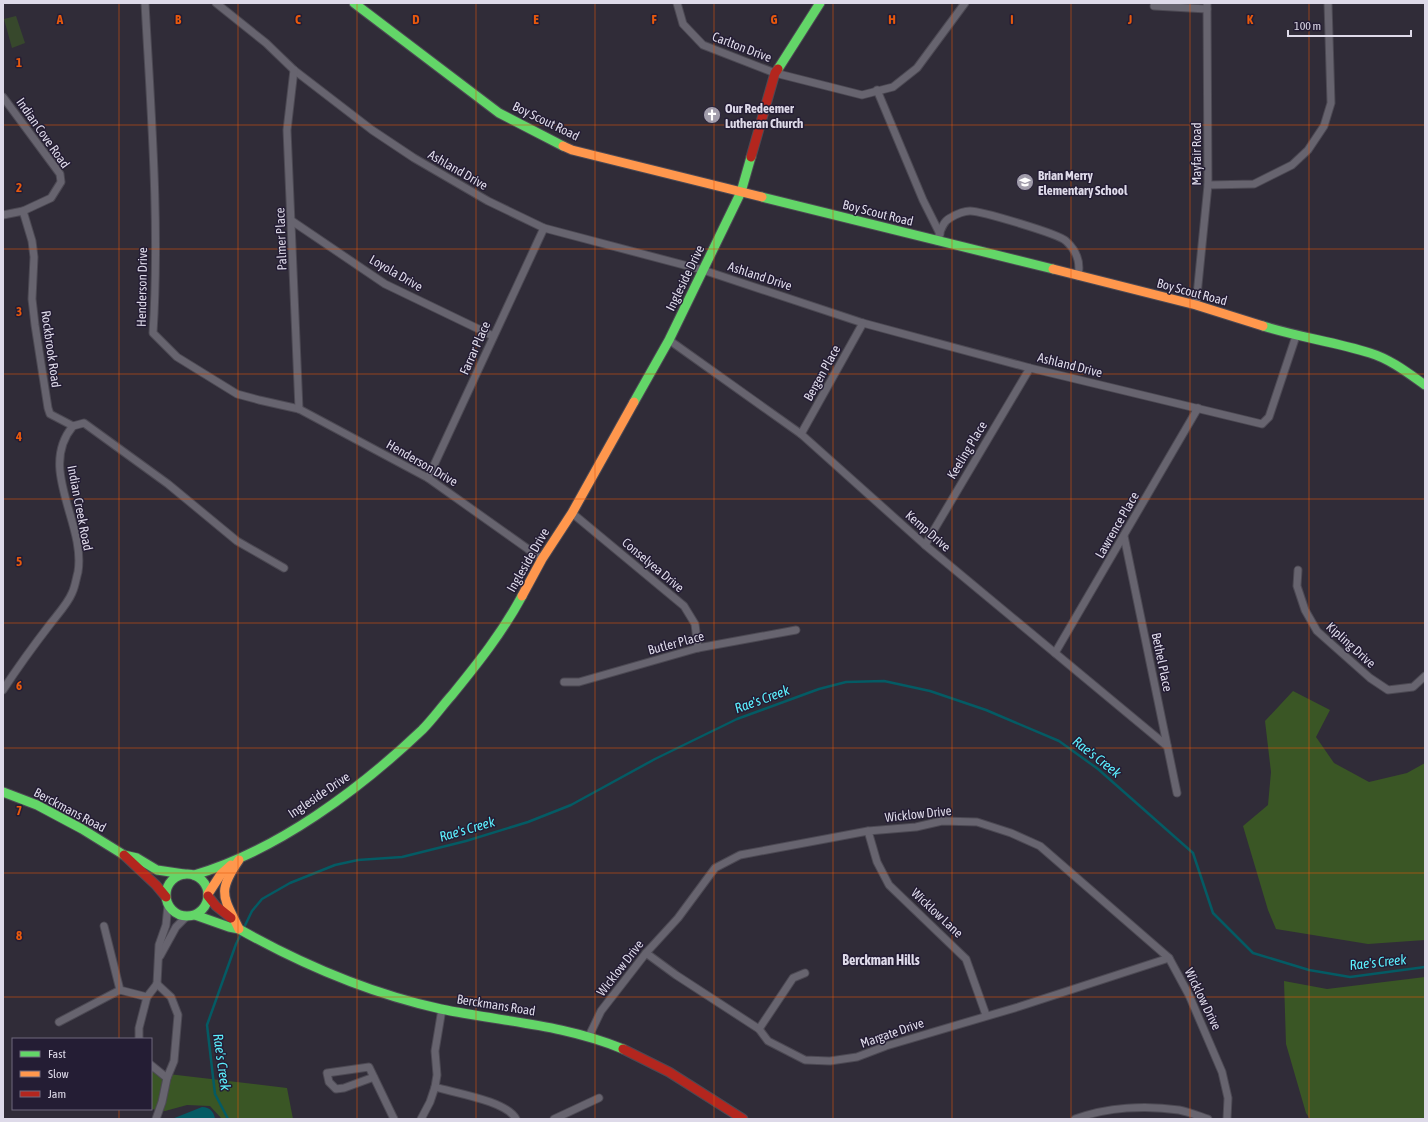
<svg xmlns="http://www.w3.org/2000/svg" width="1428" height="1122" viewBox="0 0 1428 1122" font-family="'Asap Condensed',sans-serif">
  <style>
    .green { fill: #37482c }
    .forest { fill: #3a5625 }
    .water { fill: #045b64 }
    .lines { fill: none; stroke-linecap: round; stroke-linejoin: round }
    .stream { stroke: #045b64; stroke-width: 2.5 }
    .street-casing { stroke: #4c4953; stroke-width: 9 }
    .fast-casing { stroke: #4c4953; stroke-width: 11 }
    .slow-casing { stroke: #4c4953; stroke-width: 11 }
    .jam-casing { stroke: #4c4953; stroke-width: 11 }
    .street { stroke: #67646f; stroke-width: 7 }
    .fast { stroke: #63d668; stroke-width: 9 }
    .slow { stroke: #ff974d; stroke-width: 9 }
    .jam { stroke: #b3261e; stroke-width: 9 }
    .grid { fill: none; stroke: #e8590c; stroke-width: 1; stroke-opacity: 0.55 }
    .labels { text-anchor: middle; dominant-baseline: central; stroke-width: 3; stroke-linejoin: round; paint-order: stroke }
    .street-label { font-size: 13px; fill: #dedae9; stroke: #241d34 }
    .poi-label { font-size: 13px; font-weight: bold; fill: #dedae9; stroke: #241d34; text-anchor: start }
    .water-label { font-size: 14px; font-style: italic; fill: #5cf0fe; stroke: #241d34 }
    .neighbourhood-label { font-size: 14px; font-weight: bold; fill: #dedae9; stroke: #241d34 }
    .grid-label { font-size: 13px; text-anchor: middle; font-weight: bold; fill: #e8590c; stroke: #241d34; stroke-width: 3; stroke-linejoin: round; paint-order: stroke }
  </style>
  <rect width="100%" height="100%" fill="#302c38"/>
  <path class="green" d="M 16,16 L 25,43 L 12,48 L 4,19 Z"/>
  <g class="forest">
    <path d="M 1293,691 L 1330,710 L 1316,737 L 1334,763 L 1369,782 L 1407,773 L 1425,763 L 1425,940 L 1368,944 L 1276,929 L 1268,910 L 1243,826 L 1268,805 L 1271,772 L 1265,721 Z"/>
    <path d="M 1425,977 L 1425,1119 L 1310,1119 L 1306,1113 L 1286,1044 L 1284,981 L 1327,989 Z"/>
    <path d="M 151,1072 L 287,1088 L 293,1119 L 222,1119 L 210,1106 L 187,1105 L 165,1111 L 151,1109 Z"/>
  </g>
  <path class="water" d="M 202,1107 C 210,1107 214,1112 215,1119 L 172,1119 Z"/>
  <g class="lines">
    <path class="stream" d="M 228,1119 L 215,1094 L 207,1025 L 236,944 L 252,911 L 262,899 L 290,883 L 335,865 L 358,860 L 402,857 L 466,841 L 528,822 L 571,805 L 655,759 L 737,719 L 819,689 L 846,682 L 884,681 L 930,691 L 986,710 L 1059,741 L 1098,769 L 1193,853 L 1213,913 L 1253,953 L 1309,970 L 1350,977 L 1425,967"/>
    <g class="street-casing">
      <g id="street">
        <path d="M 145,3 C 151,113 160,223 153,333 L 177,357 L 237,394 L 259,400 L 299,409 L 428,478 L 542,559"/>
        <path d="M 216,3 L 266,43 L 294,70 L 372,130 L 414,158 L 488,201 L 544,228 L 703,270 L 863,323 L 1030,368 L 1262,424 L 1269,417 L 1296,336"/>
        <path d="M 677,3 L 683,24 L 703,45 L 775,73 L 862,95 L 893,87 L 917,68 L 965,3"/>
        <path d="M 1154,6 L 1207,9"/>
        <path d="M 294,70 L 287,130 L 299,409"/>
        <path d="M 877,90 L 923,200 L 940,234"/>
        <path d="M 3,97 L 60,174 L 61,182 L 51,198 L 23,211"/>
        <path d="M 1208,185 L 1254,184 L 1292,165 L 1308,150 L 1324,126 L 1331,103 L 1328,3"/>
        <path d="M 3,215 L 23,211 L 32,241 L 34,257 L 32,299 L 35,325 L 48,408 L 50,414 L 73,426"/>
        <path d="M 292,221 L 385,284 L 493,336"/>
        <path d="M 937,241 C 940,233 942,222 950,218 C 955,215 964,211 970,211 C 981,211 1059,234 1066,241 C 1077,251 1081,262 1078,276"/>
        <path d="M 1196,305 L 1208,185 L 1207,3"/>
        <path d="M 669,340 L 801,434 L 925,545 L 1167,746"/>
        <path d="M 801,434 L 863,323"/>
        <path d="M 428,478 L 544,228"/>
        <path d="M 572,513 L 684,606 L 695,624 L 698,648"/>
        <path d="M 1124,536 L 1177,793"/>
        <path d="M 925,545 L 1030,368"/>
        <path d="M 1298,570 L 1297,586 L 1305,610 L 1317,631 L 1370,678 L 1388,690 L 1413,687 L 1425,676"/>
        <path d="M 1055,653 L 1198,408"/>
        <path d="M 564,682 L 579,682 L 698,648 L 796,630"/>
        <path d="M 3,690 C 18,667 34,645 51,623 C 58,614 68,603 72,593 C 75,587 76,579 78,572 C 86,523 37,469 73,426 L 84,423 L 168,484 L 237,541 L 284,568"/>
        <path d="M 868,831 L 877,862 L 889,885 L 966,959 L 986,1015"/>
        <path d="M 104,926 L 120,990 L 147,997"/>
        <path d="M 646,953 L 676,975 L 759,1029 L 768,1041 L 805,1060 L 830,1061 L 857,1057 L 886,1046 L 1018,1007 L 1169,958"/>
        <path d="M 160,956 L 176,927 L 187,916"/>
        <path d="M 157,984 L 159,945 L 166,925 L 168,905"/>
        <path d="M 442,1009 L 435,1051 L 437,1075 L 435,1087 C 455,1093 507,1101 516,1119"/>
        <path d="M 59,1022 L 120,990"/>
        <path d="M 759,1029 L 793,978 L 805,973"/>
        <path d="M 589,1036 L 601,1011 L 646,953 L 678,918 L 715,868 L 740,855 L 868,831 L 916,827 L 942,821 L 977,822 L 1011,833 L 1040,846 L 1169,958 L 1189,995 L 1222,1072 L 1228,1098 L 1227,1119"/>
        <path d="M 139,1039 L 139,1028 L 147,997 L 157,984"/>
        <path d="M 151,1065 L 167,1078"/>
        <path d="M 374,1077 L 344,1088 L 336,1089 L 329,1082 L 327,1073 L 369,1067 L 394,1119"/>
        <path d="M 156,1119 L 162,1102 L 167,1078 L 174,1061 L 178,1015 L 171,997 L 157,984"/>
        <path d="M 421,1119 L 430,1102 L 435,1087"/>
        <path d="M 554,1119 L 599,1098"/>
        <path d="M 1075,1119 C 1107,1107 1146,1105 1179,1110 C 1189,1112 1199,1116 1208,1119"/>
      </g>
    </g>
    <g class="fast-casing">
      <g id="fast">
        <path d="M 354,3 L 499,113 L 563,146"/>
        <path d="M 778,69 L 820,3"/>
        <path d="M 762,197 L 1053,269"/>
        <path d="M 1263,326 C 1298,337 1335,342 1370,353 C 1390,359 1408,373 1425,385"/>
        <path d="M 634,402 L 669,340 L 741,192 L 751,157"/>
        <path d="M 3,792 L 37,805 L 82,829 L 124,855 L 137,858 L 157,870 L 184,874"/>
        <circle cx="187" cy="895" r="21"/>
        <path d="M 194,875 C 277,851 360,789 422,730 C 433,719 442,706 452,695 C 478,663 502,633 522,596"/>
        <path d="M 195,915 L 229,927 L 239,929 C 303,965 368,993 441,1009 C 503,1022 563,1024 623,1049"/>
      </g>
    </g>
    <g class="slow-casing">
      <g id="slow">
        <path d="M 563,146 L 572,150 L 762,197"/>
        <path d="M 1053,269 L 1196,305 L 1263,326"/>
        <path d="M 522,596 L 542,559 L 572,513 L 634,402"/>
        <path d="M 239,860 C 216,893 224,897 239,929"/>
        <path d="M 208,894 L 221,874 L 231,865"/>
      </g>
    </g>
    <g class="jam-casing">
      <g id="jam">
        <path d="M 751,157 L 775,73 L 778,69"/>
        <path d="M 124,855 L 156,885 L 166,897"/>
        <path d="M 208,896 L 216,906 L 231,918"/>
        <path d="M 623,1049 L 669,1072 L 743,1119"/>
      </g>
    </g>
    <use href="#street" class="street"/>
    <use href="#fast" class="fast"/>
    <use href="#slow" class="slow"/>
    <use href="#jam" class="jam"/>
  </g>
  <path class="grid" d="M 119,3 L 119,1039M 238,3 L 238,1119M 357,3 L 357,1119M 476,3 L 476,1119M 595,3 L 595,1119M 714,3 L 714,1119M 833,3 L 833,1119M 952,3 L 952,1119M 1071,3 L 1071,1119M 1190,3 L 1190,1119M 1309,3 L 1309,1119M 3,125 L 1425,125M 3,249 L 1425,249M 3,374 L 1425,374M 3,499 L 1425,499M 3,623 L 1425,623M 3,748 L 1425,748M 3,873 L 1425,873M 3,997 L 1425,997M 119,1109 L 119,1119"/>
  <defs>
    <g id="church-disc" transform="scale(0.9)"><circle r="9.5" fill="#a19dab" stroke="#241d34"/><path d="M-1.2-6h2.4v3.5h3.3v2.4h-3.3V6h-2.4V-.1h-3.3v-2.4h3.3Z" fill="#fff"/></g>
    <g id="school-disc" transform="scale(0.9)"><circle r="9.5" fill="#a19dab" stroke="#241d34"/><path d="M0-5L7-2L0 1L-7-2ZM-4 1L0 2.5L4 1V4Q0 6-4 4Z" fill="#fff"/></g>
  </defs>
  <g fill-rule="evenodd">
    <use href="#church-disc" x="712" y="115"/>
    <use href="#school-disc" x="1025" y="182"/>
  </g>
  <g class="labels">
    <g class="street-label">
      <text transform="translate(742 47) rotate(21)">Carlton Drive</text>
      <text transform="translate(546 121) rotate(26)">Boy Scout Road</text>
      <text transform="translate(43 133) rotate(55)">Indian Cove Road</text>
      <text transform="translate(1196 154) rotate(-90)">Mayfair Road</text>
      <text transform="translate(458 170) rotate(30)">Ashland Drive</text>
      <text transform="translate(878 213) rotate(14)">Boy Scout Road</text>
      <text transform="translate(281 239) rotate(-92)">Palmer Place</text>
      <text transform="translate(396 273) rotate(30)">Loyola Drive</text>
      <text transform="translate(760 276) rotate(18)">Ashland Drive</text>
      <text transform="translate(685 278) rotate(-64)">Ingleside Drive</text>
      <text transform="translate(142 287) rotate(-89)">Henderson Drive</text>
      <text transform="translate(1192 292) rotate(15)">Boy Scout Road</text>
      <text transform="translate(475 348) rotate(-66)">Farrar Place</text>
      <text transform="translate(51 349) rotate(82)">Rockbrook Road</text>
      <text transform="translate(1070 365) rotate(14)">Ashland Drive</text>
      <text transform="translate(822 373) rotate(-61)">Bergen Place</text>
      <text transform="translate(967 450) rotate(-59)">Keeling Place</text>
      <text transform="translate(422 463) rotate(30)">Henderson Drive</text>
      <text transform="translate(80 508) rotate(79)">Indian Creek Road</text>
      <text transform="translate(1117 525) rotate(-60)">Lawrence Place</text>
      <text transform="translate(928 531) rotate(41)">Kemp Drive</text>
      <text transform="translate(528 560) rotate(-60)">Ingleside Drive</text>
      <text transform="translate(653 565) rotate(40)">Conselyea Drive</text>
      <text transform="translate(676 643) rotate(-15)">Butler Place</text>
      <text transform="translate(1351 645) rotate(42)">Kipling Drive</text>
      <text transform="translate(1162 662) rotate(78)">Bethel Place</text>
      <text transform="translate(319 795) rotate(-34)">Ingleside Drive</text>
      <text transform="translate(70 810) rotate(28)">Berckmans Road</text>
      <text transform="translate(918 814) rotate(-6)">Wicklow Drive</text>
      <text transform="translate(937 913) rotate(43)">Wicklow Lane</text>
      <text transform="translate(620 968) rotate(-52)">Wicklow Drive</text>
      <text transform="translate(1203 999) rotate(64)">Wicklow Drive</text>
      <text transform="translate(496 1005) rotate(9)">Berckmans Road</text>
      <text transform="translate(892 1033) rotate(-19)">Margate Drive</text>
    </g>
    <g class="poi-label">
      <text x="725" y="108">Our Redeemer<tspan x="725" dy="15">Lutheran Church</tspan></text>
      <text x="1038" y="175">Brian Merry<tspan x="1038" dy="15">Elementary School</tspan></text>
    </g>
    <g class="water-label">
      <text transform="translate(762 699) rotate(-20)">Rae's Creek</text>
      <text transform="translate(1097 757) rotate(38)">Rae's Creek</text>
      <text transform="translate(467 829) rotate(-16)">Rae's Creek</text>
      <text transform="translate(1378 962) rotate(-6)">Rae's Creek</text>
      <text transform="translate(222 1062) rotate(82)">Rae's Creek</text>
    </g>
    <g class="neighbourhood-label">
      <text x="881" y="960">Berckman Hills</text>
    </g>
  </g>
  <g class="grid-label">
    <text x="60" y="24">A</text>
    <text x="178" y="24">B</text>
    <text x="298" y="24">C</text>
    <text x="416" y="24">D</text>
    <text x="536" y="24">E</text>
    <text x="654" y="24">F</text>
    <text x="774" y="24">G</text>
    <text x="892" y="24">H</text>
    <text x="1012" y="24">I</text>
    <text x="1130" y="24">J</text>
    <text x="1250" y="24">K</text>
    <text x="19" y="67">1</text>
    <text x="19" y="192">2</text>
    <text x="19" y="316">3</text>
    <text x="19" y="441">4</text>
    <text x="19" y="566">5</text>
    <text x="19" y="690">6</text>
    <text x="19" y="815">7</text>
    <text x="19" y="940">8</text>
  </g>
  <rect width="1428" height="1122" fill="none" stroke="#dedae9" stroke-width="8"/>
  <rect x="12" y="1038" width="140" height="72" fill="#241d34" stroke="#6e697c"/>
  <rect x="20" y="1051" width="20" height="6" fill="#63d668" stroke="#6e697c"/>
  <text x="48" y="1058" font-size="12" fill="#dedae9">Fast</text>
  <rect x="20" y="1071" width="20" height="6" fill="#ff974d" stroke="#6e697c"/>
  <text x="48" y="1078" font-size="12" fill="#dedae9">Slow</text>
  <rect x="20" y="1091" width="20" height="6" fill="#b3261e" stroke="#6e697c"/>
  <text x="48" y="1098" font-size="12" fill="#dedae9">Jam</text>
  <path d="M1288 30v6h123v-6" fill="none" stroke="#dedae9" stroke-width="2"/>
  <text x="1294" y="30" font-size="12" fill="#dedae9" stroke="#241d34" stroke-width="3" paint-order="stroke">100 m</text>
</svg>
